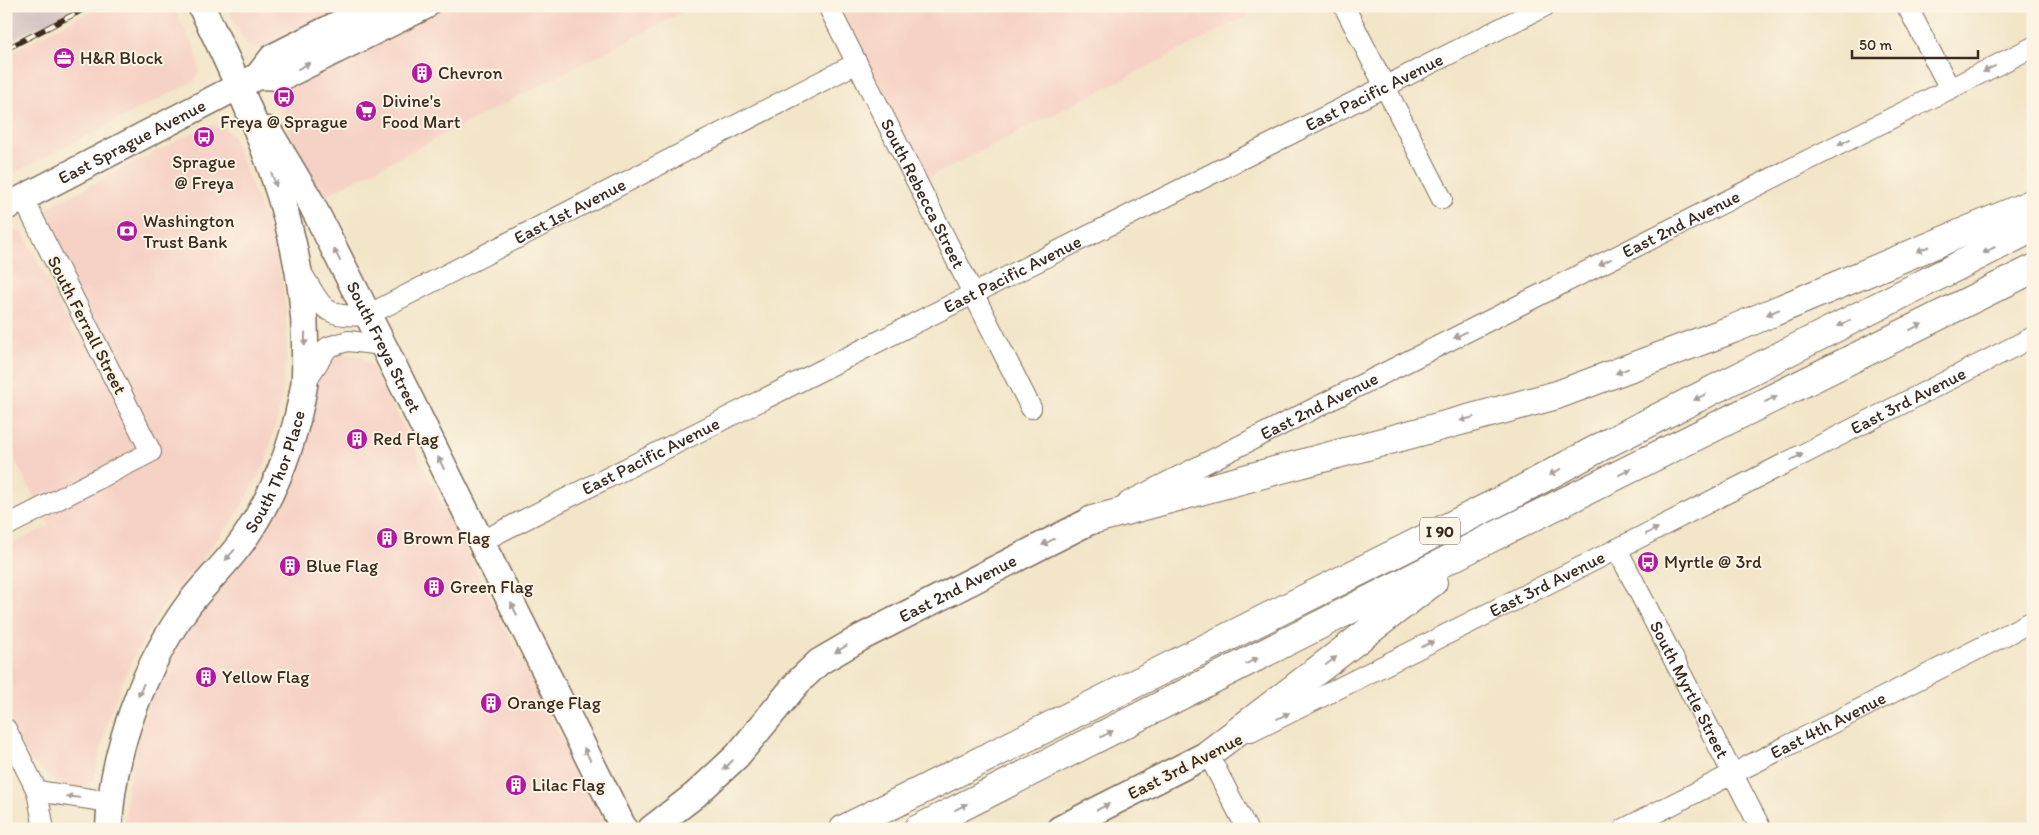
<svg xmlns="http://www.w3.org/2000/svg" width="2039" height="835" viewBox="0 0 2039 835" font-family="Itim,sans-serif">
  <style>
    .built { fill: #f6d1c5 }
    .industrial { fill: #d1bfbf }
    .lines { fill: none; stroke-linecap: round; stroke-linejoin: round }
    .minor-casing { stroke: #7b6b5a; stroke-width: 22 }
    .major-casing { stroke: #7b6b5a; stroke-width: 29 }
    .highway-casing { stroke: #7b6b5a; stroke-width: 30 }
    .minor { stroke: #fff; stroke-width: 20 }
    .major { stroke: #fff; stroke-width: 26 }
    .highway { stroke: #fff; stroke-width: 28 }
    .rail-casing { stroke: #3b2a1e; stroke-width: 5.5 }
    .rail { stroke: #fcf5e5; stroke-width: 4; stroke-dasharray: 11; stroke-linecap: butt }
    .oneway { fill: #a79f9a }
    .labels { text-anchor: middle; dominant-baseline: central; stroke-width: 4; stroke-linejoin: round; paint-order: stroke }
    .shield { fill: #fcf5e5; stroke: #75675a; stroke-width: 1 }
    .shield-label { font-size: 16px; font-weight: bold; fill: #3b2a1e }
    .poi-label { font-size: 18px; fill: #3b2a1e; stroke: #fcf5e5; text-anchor: start }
    .street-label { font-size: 18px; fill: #3b2a1e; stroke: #fcf5e5 }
  </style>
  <rect width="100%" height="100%" fill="#fcf5e5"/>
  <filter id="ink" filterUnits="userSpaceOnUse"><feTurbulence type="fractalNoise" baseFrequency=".02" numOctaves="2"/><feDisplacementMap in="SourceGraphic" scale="10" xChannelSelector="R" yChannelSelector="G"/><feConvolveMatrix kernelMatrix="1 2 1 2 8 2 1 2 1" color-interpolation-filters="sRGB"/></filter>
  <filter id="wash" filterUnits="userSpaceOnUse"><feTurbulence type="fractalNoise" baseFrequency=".0096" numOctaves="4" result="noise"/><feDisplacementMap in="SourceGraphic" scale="20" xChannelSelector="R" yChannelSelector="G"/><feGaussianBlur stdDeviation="1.12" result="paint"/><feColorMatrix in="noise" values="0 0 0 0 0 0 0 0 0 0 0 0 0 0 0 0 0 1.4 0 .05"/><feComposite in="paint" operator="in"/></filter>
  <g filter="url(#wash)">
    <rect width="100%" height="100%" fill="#f2e5c8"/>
    <g class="built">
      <path d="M 101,6 L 173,6 L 196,51 L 199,72 L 194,81 L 6,177 L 6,54 Z"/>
      <path d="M 226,6 L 344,6 L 264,47 L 256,48 L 248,45 L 242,37 Z"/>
      <path d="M 444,6 L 695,6 L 320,198 L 278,107 L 278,97 L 282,90 Z"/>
      <path d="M 840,6 L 1267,6 L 926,179 Z"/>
      <path d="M 215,125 L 225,128 L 232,135 L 274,245 L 285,297 L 287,351 L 280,407 L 265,465 L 235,517 L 162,608 L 129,665 L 109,717 L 95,775 L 91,782 L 82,788 L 62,787 L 30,761 L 6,714 L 6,547 L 49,526 L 6,442 L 6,228 L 15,229 L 23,233 L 75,336 L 95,325 L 44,225 L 44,213 L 50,206 L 206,126 Z"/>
      <path d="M 341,354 L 353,354 L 363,358 L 373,367 L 605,825 L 604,829 L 125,829 L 127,791 L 136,742 L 149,704 L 187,628 L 257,543 L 284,497 L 302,451 L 317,374 L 329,360 Z"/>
    </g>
    <path class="industrial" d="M 6,6 L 80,6 L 6,43 Z"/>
  </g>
  <g filter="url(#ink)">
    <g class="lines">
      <g class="minor-casing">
        <g id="minor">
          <path id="s1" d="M 828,6 L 1031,408"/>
          <path d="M 1344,6 L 1442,199"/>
          <path d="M 1907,6 L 1950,89"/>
          <path id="s2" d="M 301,272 C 323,307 322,319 368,315 L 857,63"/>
          <path d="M 304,384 L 328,347 L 348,341 L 383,345"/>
          <path id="s3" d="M 1128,502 L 2033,47"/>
          <path d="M 6,526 L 151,452 L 23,198"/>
          <path id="s4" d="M 480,542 L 1545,6"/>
          <path id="s5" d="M 1617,549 L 1761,829"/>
          <path d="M 6,729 L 37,791 L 44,829"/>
          <path id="s6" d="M 1251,732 L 1617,549 L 2033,337"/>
          <path d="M 1220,748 L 1208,754 L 1247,829"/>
          <path d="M 37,791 L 110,802"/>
          <path id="s7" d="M 1624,829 L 2033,621"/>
        </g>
      </g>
      <g class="major-casing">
        <g id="major">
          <path d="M 258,76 L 282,77 L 425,6"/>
          <path id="s8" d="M 268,130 L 309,199 L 383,345 L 624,829"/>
          <path id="s9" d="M 6,207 L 258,76 L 273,57 L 374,6"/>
          <path id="s10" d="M 109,829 C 111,753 144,665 189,604 C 206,582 228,562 244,539 C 275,493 295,441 304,386 C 306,375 305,362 305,350 C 307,234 252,109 201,6"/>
          <path id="s11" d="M 651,829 L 695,795 L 737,756 L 798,682 L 819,662 L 862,637 L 1092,520"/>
          <path d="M 1060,829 L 1208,754"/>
        </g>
      </g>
      <g class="highway-casing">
        <g id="highway">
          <path d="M 1092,520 L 1557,395 L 1733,329 L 2033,203"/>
          <path d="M 1208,754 L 1433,582"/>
          <path d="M 844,829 L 1510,496 L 1608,443 L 2033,228"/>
          <path d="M 918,829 L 1487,540 L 2033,269"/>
        </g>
      </g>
      <use href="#minor" class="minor"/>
      <use href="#major" class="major"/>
      <use href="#highway" class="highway"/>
      <g class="rail-casing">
        <path id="rail" d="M 6,49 L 90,6"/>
      </g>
      <use href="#rail" class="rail"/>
    </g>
    <defs><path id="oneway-solid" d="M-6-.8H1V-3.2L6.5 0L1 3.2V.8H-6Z" transform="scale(1.25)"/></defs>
    <g class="oneway">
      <use href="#oneway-solid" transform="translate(304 66) rotate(-27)"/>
      <use href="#oneway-solid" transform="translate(1989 69) rotate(153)"/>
      <use href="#oneway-solid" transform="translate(1844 142) rotate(153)"/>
      <use href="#oneway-solid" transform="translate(274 180) rotate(70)"/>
      <use href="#oneway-solid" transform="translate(1923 249) rotate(157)"/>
      <use href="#oneway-solid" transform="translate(1989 250) rotate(153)"/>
      <use href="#oneway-solid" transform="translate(337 255) rotate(-117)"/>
      <use href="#oneway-solid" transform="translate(1605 262) rotate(153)"/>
      <use href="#oneway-solid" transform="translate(1773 312) rotate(157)"/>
      <use href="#oneway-solid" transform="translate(1844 323) rotate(153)"/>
      <use href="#oneway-solid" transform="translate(1916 327) rotate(-26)"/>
      <use href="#oneway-solid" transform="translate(1460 335) rotate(153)"/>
      <use href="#oneway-solid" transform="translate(305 339) rotate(91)"/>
      <use href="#oneway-solid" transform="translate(1622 371) rotate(159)"/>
      <use href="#oneway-solid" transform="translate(1700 397) rotate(153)"/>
      <use href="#oneway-solid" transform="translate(1771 399) rotate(-26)"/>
      <use href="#oneway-solid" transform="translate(1467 419) rotate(165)"/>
      <use href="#oneway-solid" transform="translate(1797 457) rotate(-27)"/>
      <use href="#oneway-solid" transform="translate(441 463) rotate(-116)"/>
      <use href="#oneway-solid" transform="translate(1555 472) rotate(152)"/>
      <use href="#oneway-solid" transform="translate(1625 472) rotate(-26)"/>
      <use href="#oneway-solid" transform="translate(1652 531) rotate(-27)"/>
      <use href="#oneway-solid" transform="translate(1048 542) rotate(153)"/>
      <use href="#oneway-solid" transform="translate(230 555) rotate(131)"/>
      <use href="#oneway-solid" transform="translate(514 609) rotate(-117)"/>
      <use href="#oneway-solid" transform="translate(1428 644) rotate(-27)"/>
      <use href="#oneway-solid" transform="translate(841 649) rotate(149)"/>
      <use href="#oneway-solid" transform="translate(1252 661) rotate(-27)"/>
      <use href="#oneway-solid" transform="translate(1331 661) rotate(-37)"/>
      <use href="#oneway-solid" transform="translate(141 690) rotate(112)"/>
      <use href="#oneway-solid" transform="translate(1283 716) rotate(-27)"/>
      <use href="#oneway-solid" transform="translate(1107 734) rotate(-27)"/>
      <use href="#oneway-solid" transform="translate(587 754) rotate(-117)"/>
      <use href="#oneway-solid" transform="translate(728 765) rotate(136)"/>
      <use href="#oneway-solid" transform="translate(73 797) rotate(-173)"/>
      <use href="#oneway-solid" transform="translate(961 807) rotate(-27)"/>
      <use href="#oneway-solid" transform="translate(1103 807) rotate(-27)"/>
    </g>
  </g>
  <defs>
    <g id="office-disc" transform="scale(1.125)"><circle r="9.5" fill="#b5179e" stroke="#fcf5e5"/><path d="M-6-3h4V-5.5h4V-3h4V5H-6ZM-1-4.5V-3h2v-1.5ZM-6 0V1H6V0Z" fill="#fff"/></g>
    <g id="building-disc" transform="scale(1.125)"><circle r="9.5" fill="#b5179e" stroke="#fcf5e5"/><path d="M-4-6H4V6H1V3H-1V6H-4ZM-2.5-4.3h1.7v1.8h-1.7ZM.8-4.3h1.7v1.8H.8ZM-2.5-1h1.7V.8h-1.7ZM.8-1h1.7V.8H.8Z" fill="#fff"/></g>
    <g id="bus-disc" transform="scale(1.125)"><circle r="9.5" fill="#b5179e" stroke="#fcf5e5"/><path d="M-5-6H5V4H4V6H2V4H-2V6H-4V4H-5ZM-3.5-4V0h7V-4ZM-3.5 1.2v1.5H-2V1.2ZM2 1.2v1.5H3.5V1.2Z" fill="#fff"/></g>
    <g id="supermarket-disc" transform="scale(1.125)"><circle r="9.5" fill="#b5179e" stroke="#fcf5e5"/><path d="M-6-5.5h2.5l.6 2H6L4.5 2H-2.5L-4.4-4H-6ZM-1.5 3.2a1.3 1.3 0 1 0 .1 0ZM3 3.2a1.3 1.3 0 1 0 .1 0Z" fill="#fff"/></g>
    <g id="bank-disc" transform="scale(1.125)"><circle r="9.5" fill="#b5179e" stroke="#fcf5e5"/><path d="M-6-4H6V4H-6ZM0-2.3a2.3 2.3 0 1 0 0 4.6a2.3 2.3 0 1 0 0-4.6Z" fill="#fff"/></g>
  </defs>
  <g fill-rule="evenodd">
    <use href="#office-disc" x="64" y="58"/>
    <use href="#building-disc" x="422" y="73"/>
    <use href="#bus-disc" x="284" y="97"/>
    <use href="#supermarket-disc" x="366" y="111"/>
    <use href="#bus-disc" x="204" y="137"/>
    <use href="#bank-disc" x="127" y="231"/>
    <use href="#building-disc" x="357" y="439"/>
    <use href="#building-disc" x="387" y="538"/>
    <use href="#bus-disc" x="1648" y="562"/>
    <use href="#building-disc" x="290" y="566"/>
    <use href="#building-disc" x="434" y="587"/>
    <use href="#building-disc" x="206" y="677"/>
    <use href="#building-disc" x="491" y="703"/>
    <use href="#building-disc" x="516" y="785"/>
  </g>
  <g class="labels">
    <rect class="shield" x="1420" y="517.5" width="40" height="27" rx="4"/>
    <g class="shield-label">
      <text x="1440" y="531">I 90</text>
    </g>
    <g class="poi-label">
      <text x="80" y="58">H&amp;R Block</text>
      <text x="438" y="73">Chevron</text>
      <text x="382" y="101">Divine's<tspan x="382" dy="21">Food Mart</tspan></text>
      <text x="284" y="122" text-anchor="middle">Freya @ Sprague</text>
      <text x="204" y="162" text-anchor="middle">Sprague<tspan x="204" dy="21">@ Freya</tspan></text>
      <text x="143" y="221">Washington<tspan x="143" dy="21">Trust Bank</tspan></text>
      <text x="373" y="439">Red Flag</text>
      <text x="403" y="538">Brown Flag</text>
      <text x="1664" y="562">Myrtle @ 3rd</text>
      <text x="306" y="566">Blue Flag</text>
      <text x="450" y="587">Green Flag</text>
      <text x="222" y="677">Yellow Flag</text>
      <text x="507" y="703">Orange Flag</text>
      <text x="532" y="785">Lilac Flag</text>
    </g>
    <g class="street-label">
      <text stroke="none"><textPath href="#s4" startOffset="1001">East Pacific Avenue</textPath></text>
      <text stroke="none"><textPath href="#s9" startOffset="142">East Sprague Avenue</textPath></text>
      <text stroke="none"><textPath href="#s1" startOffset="210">South Rebecca Street</textPath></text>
      <text stroke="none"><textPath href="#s2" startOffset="315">East 1st Avenue</textPath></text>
      <text stroke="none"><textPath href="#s3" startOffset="619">East 2nd Avenue</textPath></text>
      <text stroke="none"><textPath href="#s4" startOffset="596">East Pacific Avenue</textPath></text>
      <text transform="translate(87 325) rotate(63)">South Ferrall Street</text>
      <text stroke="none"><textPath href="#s8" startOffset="246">South Freya Street</textPath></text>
      <text stroke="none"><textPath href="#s6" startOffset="736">East 3rd Avenue</textPath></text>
      <text stroke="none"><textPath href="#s3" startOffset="214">East 2nd Avenue</textPath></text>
      <text stroke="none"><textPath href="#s4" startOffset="191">East Pacific Avenue</textPath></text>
      <text stroke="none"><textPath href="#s10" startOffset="402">South Thor Place</textPath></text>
      <text stroke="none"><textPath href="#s6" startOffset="331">East 3rd Avenue</textPath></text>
      <text stroke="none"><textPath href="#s11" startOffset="395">East 2nd Avenue</textPath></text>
      <text stroke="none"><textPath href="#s5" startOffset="158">South Myrtle Street</textPath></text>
      <text stroke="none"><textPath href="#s7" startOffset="229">East 4th Avenue</textPath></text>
      <text transform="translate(1185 766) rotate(-27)">East 3rd Avenue</text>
    </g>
  </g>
  <rect width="2039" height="835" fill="none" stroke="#fcf5e5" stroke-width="25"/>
  <path d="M1852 50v8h126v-8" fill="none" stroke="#3b2a1e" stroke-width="2.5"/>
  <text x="1859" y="50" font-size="15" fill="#3b2a1e" stroke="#fcf5e5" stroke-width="4" paint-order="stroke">50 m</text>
</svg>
